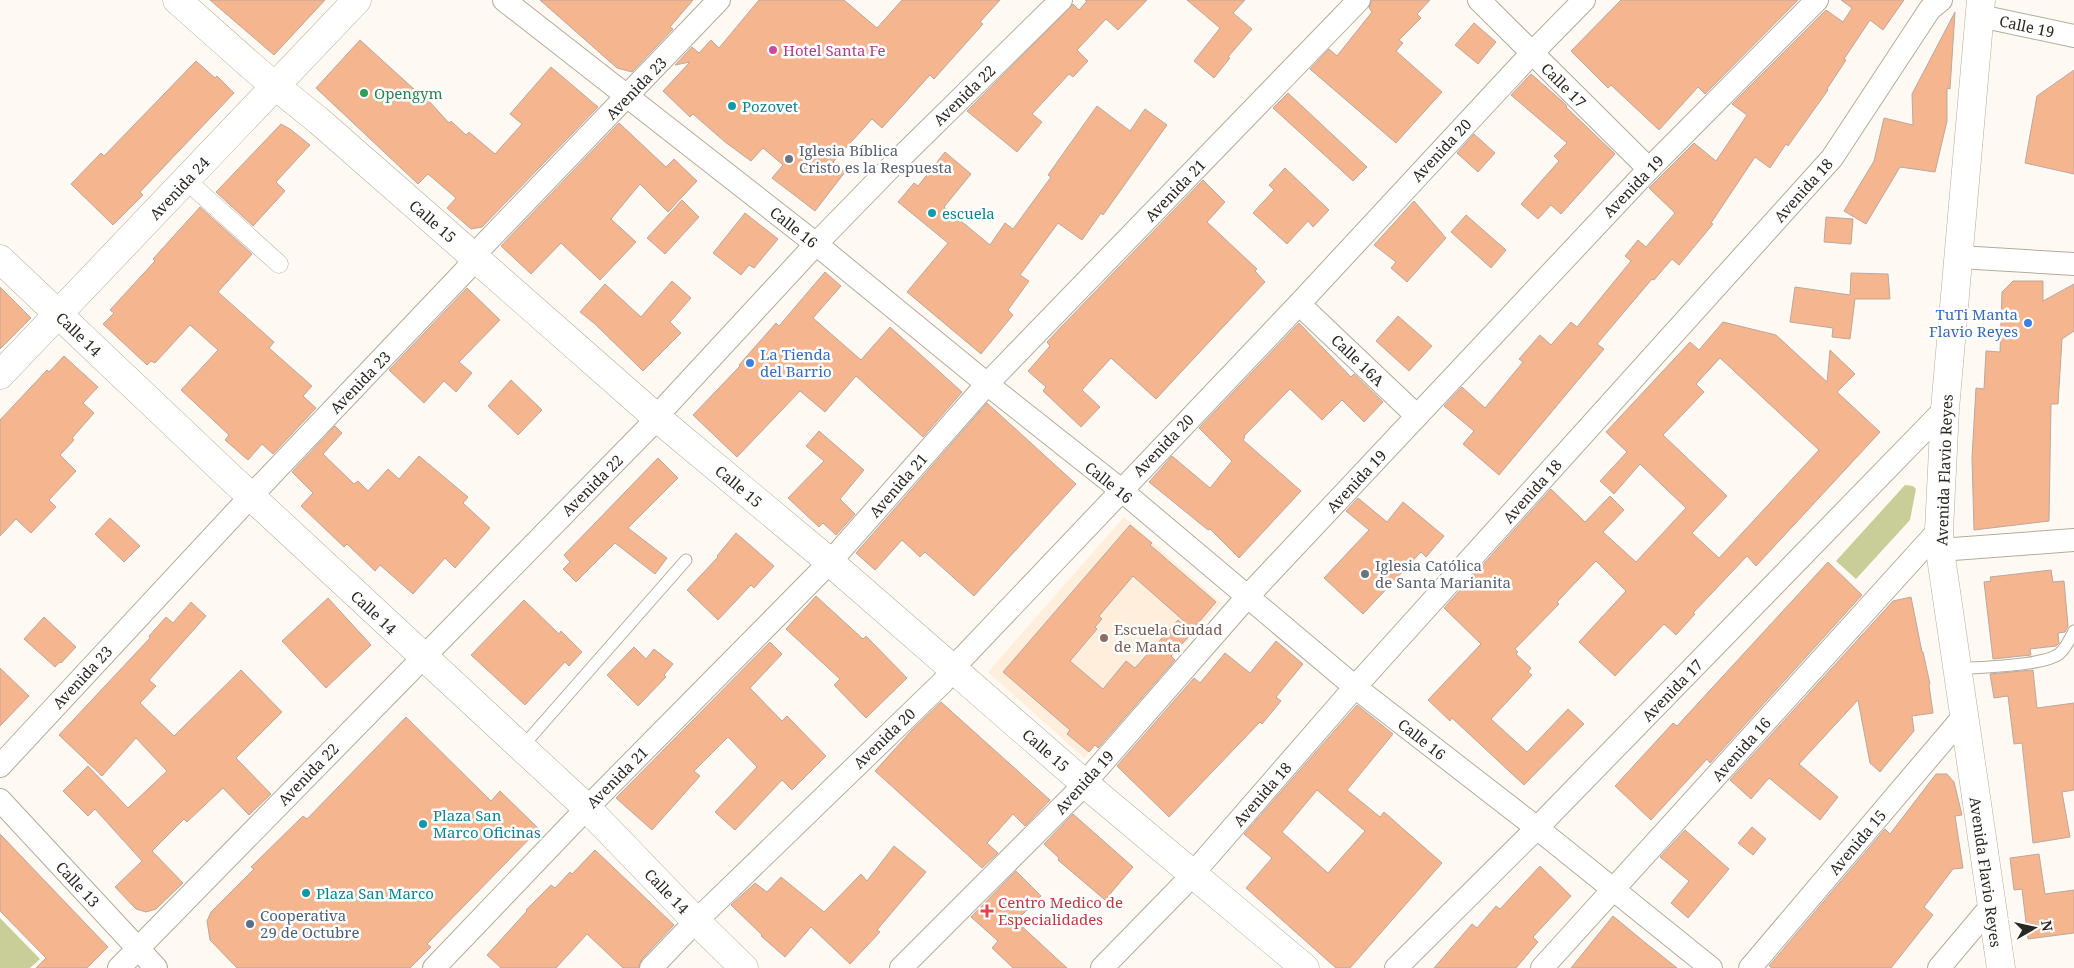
<svg xmlns="http://www.w3.org/2000/svg" width="2074" height="968" viewBox="0 0 2074 968" font-family="'Noto Serif',serif">
  <style>
    .education { fill: #feeedb }
    .green { fill: #c9ce99 }
    .building { fill: #f4b58f; stroke: #bba89e; fill-rule: evenodd }
    .lines { fill: none; stroke-linecap: round; stroke-linejoin: round }
    .service-casing { stroke: #b5ab9a; stroke-width: 13 }
    .pedestrian-casing { stroke: #b5ab9a; stroke-width: 19 }
    .minor-casing { stroke: #b5ab9a; stroke-width: 24 }
    .tertiary-casing { stroke: #b5ab9a; stroke-width: 29 }
    .secondary-casing { stroke: #b5ab9a; stroke-width: 29 }
    .service { stroke: #fff; stroke-width: 11 }
    .pedestrian { stroke: #fff; stroke-width: 18 }
    .minor { stroke: #fff; stroke-width: 22 }
    .tertiary { stroke: #fff; stroke-width: 28 }
    .secondary { stroke: #fff; stroke-width: 28 }
    .hotel-dot { fill: #d1479c; stroke: #fff; stroke-width: 2 }
    .leisure-dot { fill: #2e9e5b; stroke: #fff; stroke-width: 2 }
    .culture-dot { fill: #0f9aa8; stroke: #fff; stroke-width: 2 }
    .worship-dot { fill: #6b7280; stroke: #fff; stroke-width: 2 }
    .shop-dot { fill: #3f7fe0; stroke: #fff; stroke-width: 2 }
    .education-dot { fill: #8d6e63; stroke: #fff; stroke-width: 2 }
    .health-dot { fill: #e0444e; stroke: #fff; stroke-width: 2 }
    .service-dot { fill: #5c6f8a; stroke: #fff; stroke-width: 2 }
    .labels { text-anchor: middle; dominant-baseline: central; stroke-width: 5; stroke-linejoin: round; paint-order: stroke }
    .street-label { font-size: 15px; fill: #2b2721; stroke: #fff }
    .hotel-label { font-size: 15px; fill: #b23c85; stroke: #fff; text-anchor: start }
    .leisure-label { font-size: 15px; fill: #27864d; stroke: #fff; text-anchor: start }
    .culture-label { font-size: 15px; fill: #0d838f; stroke: #fff; text-anchor: start }
    .worship-label { font-size: 15px; fill: #5b616d; stroke: #fff; text-anchor: start }
    .shop-label { font-size: 15px; fill: #366cbe; stroke: #fff; text-anchor: end }
    .education-label { font-size: 15px; fill: #785e54; stroke: #fff; text-anchor: start }
    .health-label { font-size: 15px; fill: #be3a42; stroke: #fff; text-anchor: start }
    .service-label { font-size: 15px; fill: #4e5e75; stroke: #fff; text-anchor: start }
  </style>
  <rect width="100%" height="100%" fill="#fefaf3"/>
  <path class="education" d="M 1124,517 L 1221,603 L 1084,758 L 988,672 Z"/>
  <g class="green">
    <path d="M 1905,485 L 1913,486 L 1916,489 L 1910,520 L 1856,579 L 1836,561 Z"/>
    <path d="M 0,918 L 40,959 L 30,968 L 0,968 Z"/>
  </g>
  <g class="building">
    <path d="M 210,0 L 325,0 L 274,55 Z"/>
    <path d="M 540,0 L 693,0 L 670,27 L 673,29 L 632,72 L 617,68 Z"/>
    <path d="M 759,0 L 844,0 L 877,28 L 902,0 L 1000,0 L 980,22 L 983,24 L 934,79 L 930,75 L 882,128 L 872,119 L 833,162 L 845,172 L 815,211 L 772,178 L 783,165 L 763,148 L 751,161 L 725,142 L 693,114 L 690,117 L 663,91 L 690,62 L 675,65 L 692,47 L 699,53 L 711,40 L 719,48 Z"/>
    <path d="M 1085,0 L 1147,0 L 1118,30 L 1106,19 L 1077,50 L 1088,61 L 1073,77 L 1069,74 L 1032,114 L 1042,122 L 1017,152 L 967,111 L 1073,4 L 1079,10 L 1087,1 Z"/>
    <path d="M 1187,0 L 1245,0 L 1233,13 L 1252,29 L 1228,57 L 1230,58 L 1214,78 L 1194,61 L 1220,28 Z"/>
    <path d="M 1372,0 L 1430,0 L 1417,14 L 1421,18 L 1399,40 L 1403,43 L 1396,51 L 1442,92 L 1396,143 L 1310,69 L 1329,49 L 1337,56 L 1372,12 L 1369,8 Z"/>
    <path d="M 1621,0 L 1798,0 L 1705,94 L 1698,87 L 1659,130 L 1611,85 L 1608,88 L 1571,51 Z"/>
    <path d="M 1841,0 L 1904,0 L 1883,30 L 1870,20 L 1844,59 L 1846,60 L 1827,89 L 1828,90 L 1788,146 L 1786,144 L 1770,168 L 1755,157 L 1711,223 L 1713,224 L 1679,265 L 1672,259 L 1654,280 L 1652,279 L 1597,344 L 1604,349 L 1499,475 L 1463,444 L 1474,431 L 1444,406 L 1462,387 L 1485,408 L 1523,362 L 1519,359 L 1540,335 L 1551,345 L 1571,322 L 1577,327 L 1631,261 L 1625,256 L 1638,240 L 1646,247 L 1675,213 L 1649,188 L 1694,143 L 1716,161 L 1747,115 L 1732,104 L 1826,10 L 1843,22 L 1852,8 Z"/>
    <path d="M 1955,12 L 1950,89 L 1947,88 L 1947,121 L 1935,172 L 1900,167 L 1866,224 L 1844,211 L 1874,161 L 1884,118 L 1913,125 L 1912,94 Z"/>
    <path d="M 1474,23 L 1496,42 L 1478,64 L 1455,45 Z"/>
    <path d="M 360,40 L 427,101 L 428,100 L 449,123 L 451,121 L 466,135 L 469,132 L 495,154 L 522,124 L 510,114 L 551,67 L 598,107 L 482,227 L 471,229 L 447,208 L 456,198 L 428,174 L 418,184 L 316,88 Z"/>
    <path d="M 196,61 L 215,78 L 217,76 L 234,93 L 140,192 L 143,195 L 113,225 L 71,184 L 101,153 L 104,156 Z"/>
    <path d="M 2074,70 L 2074,174 L 2025,163 L 2037,96 Z"/>
    <path d="M 1531,74 L 1563,102 L 1567,106 L 1566,107 L 1615,154 L 1561,214 L 1551,205 L 1538,219 L 1521,204 L 1559,161 L 1554,156 L 1567,143 L 1511,95 Z"/>
    <path d="M 1288,93 L 1367,167 L 1353,181 L 1273,108 Z"/>
    <path d="M 1097,106 L 1130,131 L 1145,109 L 1167,125 L 1103,215 L 1101,213 L 1082,240 L 1058,223 L 1020,275 L 1029,281 L 1008,310 L 1013,315 L 981,354 L 907,292 L 948,243 L 898,202 L 914,183 L 918,186 L 945,152 L 971,174 L 944,207 L 990,245 L 1005,223 L 1013,229 L 1051,177 L 1048,175 Z"/>
    <path d="M 619,123 L 666,167 L 674,159 L 697,181 L 668,212 L 640,184 L 611,219 L 636,242 L 600,280 L 561,243 L 531,274 L 501,246 Z"/>
    <path d="M 281,124 L 290,129 L 310,145 L 276,182 L 285,191 L 253,226 L 216,192 Z"/>
    <path d="M 1474,134 L 1495,153 L 1478,172 L 1457,153 Z"/>
    <path d="M 1285,168 L 1329,210 L 1313,227 L 1308,221 L 1287,244 L 1253,213 L 1274,190 L 1269,185 Z"/>
    <path d="M 1203,180 L 1225,202 L 1207,222 L 1257,269 L 1255,271 L 1265,282 L 1156,399 L 1111,358 L 1082,390 L 1100,407 L 1081,427 L 1043,391 L 1046,387 L 1028,371 L 1050,346 L 1047,342 L 1062,326 Z"/>
    <path d="M 682,200 L 699,217 L 665,254 L 647,238 Z"/>
    <path d="M 1414,201 L 1446,238 L 1407,282 L 1391,268 L 1396,262 L 1374,245 Z"/>
    <path d="M 200,207 L 252,254 L 218,292 L 274,342 L 269,348 L 312,386 L 303,396 L 316,408 L 273,454 L 262,444 L 248,460 L 225,440 L 229,435 L 181,390 L 218,350 L 190,325 L 155,363 L 151,361 L 147,365 L 103,324 L 114,313 L 110,310 L 155,261 L 153,259 Z"/>
    <path d="M 745,213 L 778,239 L 754,268 L 749,265 L 741,275 L 713,253 Z"/>
    <path d="M 1466,215 L 1506,250 L 1491,268 L 1451,232 Z"/>
    <path d="M 1826,217 L 1853,219 L 1851,244 L 1824,242 Z"/>
    <path d="M 825,272 L 841,286 L 813,318 L 861,360 L 890,327 L 962,392 L 923,437 L 856,376 L 825,412 L 800,391 L 737,457 L 693,415 L 740,366 L 739,365 L 776,323 L 779,326 Z"/>
    <path d="M 1851,273 L 1888,274 L 1890,299 L 1855,299 L 1850,339 L 1832,337 L 1833,328 L 1790,322 L 1795,287 L 1850,295 Z"/>
    <path d="M 672,281 L 691,298 L 670,322 L 681,333 L 643,371 L 595,324 L 580,312 L 605,284 L 641,317 Z"/>
    <path d="M 2013,281 L 2043,281 L 2043,301 L 2074,284 L 2074,331 L 2062,339 L 2058,404 L 2051,404 L 2049,521 L 1974,530 L 1972,458 L 1976,388 L 1984,389 L 1986,351 L 2000,352 L 2002,292 Z"/>
    <path d="M 0,287 L 31,318 L 0,349 Z"/>
    <path d="M 467,288 L 500,320 L 459,362 L 472,373 L 456,392 L 444,381 L 424,403 L 389,370 Z"/>
    <path d="M 1398,316 L 1432,346 L 1409,371 L 1376,341 Z"/>
    <path d="M 1723,322 L 1776,335 L 1827,382 L 1830,350 L 1855,374 L 1837,392 L 1880,432 L 1756,566 L 1747,556 L 1693,613 L 1695,614 L 1676,635 L 1664,624 L 1615,676 L 1579,642 L 1626,591 L 1596,561 L 1557,602 L 1559,604 L 1515,649 L 1518,652 L 1516,654 L 1531,668 L 1528,672 L 1532,675 L 1491,719 L 1527,752 L 1568,709 L 1584,724 L 1524,785 L 1452,718 L 1450,721 L 1428,700 L 1481,644 L 1444,608 L 1551,489 L 1585,522 L 1610,496 L 1624,510 L 1603,532 L 1636,562 L 1686,508 L 1640,464 L 1614,494 L 1600,481 L 1627,452 L 1606,432 L 1690,342 L 1699,350 ZM 1720,358 L 1819,450 L 1719,558 L 1692,533 L 1727,496 L 1663,435 L 1704,392 L 1696,384 Z"/>
    <path d="M 1299,323 L 1351,377 L 1354,374 L 1383,402 L 1364,422 L 1342,400 L 1322,420 L 1290,389 L 1244,436 L 1245,437 L 1243,440 L 1301,491 L 1239,558 L 1210,529 L 1208,530 L 1149,482 L 1172,456 L 1210,488 L 1232,461 L 1199,428 Z"/>
    <path d="M 64,356 L 98,387 L 83,403 L 94,413 L 72,438 L 74,440 L 60,455 L 76,471 L 49,500 L 56,507 L 31,533 L 16,519 L 0,536 L 0,420 L 47,370 L 49,372 Z"/>
    <path d="M 511,380 L 542,410 L 518,435 L 488,406 Z"/>
    <path d="M 987,403 L 1076,484 L 974,596 L 925,552 L 920,557 L 902,540 L 875,570 L 856,553 Z"/>
    <path d="M 335,426 L 342,433 L 323,454 L 354,484 L 358,481 L 368,491 L 388,469 L 399,479 L 419,456 L 468,497 L 463,503 L 490,528 L 455,568 L 445,558 L 413,594 L 380,565 L 375,571 L 347,544 L 344,547 L 301,506 L 313,493 L 292,472 Z"/>
    <path d="M 819,431 L 864,470 L 840,499 L 855,514 L 836,535 L 823,523 L 819,527 L 788,498 L 824,461 L 806,446 Z"/>
    <path d="M 658,458 L 678,478 L 628,528 L 667,558 L 655,574 L 615,543 L 576,582 L 563,569 L 570,562 L 564,555 Z"/>
    <path d="M 1358,498 L 1387,522 L 1403,502 L 1444,536 L 1426,557 L 1421,552 L 1363,614 L 1324,578 L 1369,530 L 1346,511 Z"/>
    <path d="M 110,518 L 140,546 L 124,562 L 95,534 Z"/>
    <path d="M 1130,525 L 1152,543 L 1150,545 L 1216,602 L 1193,629 L 1133,576 L 1099,616 L 1102,619 L 1095,627 L 1097,629 L 1070,661 L 1103,689 L 1126,661 L 1135,668 L 1178,620 L 1192,633 L 1171,656 L 1175,660 L 1098,748 L 1095,745 L 1089,752 L 1067,734 L 1070,730 L 1003,672 Z"/>
    <path d="M 736,533 L 774,566 L 754,588 L 751,585 L 718,620 L 687,590 L 718,557 L 717,556 Z"/>
    <path d="M 1828,562 L 1862,595 L 1710,763 L 1707,759 L 1651,820 L 1615,786 L 1673,723 L 1677,726 Z"/>
    <path d="M 2051,570 L 2053,582 L 2064,581 L 2068,626 L 2065,632 L 2058,633 L 2059,643 L 2056,646 L 2030,649 L 2031,655 L 1993,659 L 1984,582 L 1991,581 L 1990,577 Z"/>
    <path d="M 816,596 L 863,639 L 866,636 L 907,678 L 866,718 L 834,685 L 840,679 L 786,629 Z"/>
    <path d="M 1911,597 L 1922,652 L 1923,652 L 1930,684 L 1929,685 L 1933,713 L 1912,716 L 1914,731 L 1880,772 L 1870,763 L 1858,700 L 1799,764 L 1838,797 L 1820,820 L 1769,778 L 1751,799 L 1730,780 L 1893,601 Z"/>
    <path d="M 328,598 L 371,645 L 326,688 L 282,641 Z"/>
    <path d="M 524,600 L 559,634 L 561,631 L 582,652 L 569,666 L 565,662 L 525,705 L 471,655 Z"/>
    <path d="M 191,602 L 206,616 L 149,680 L 156,686 L 140,703 L 174,736 L 241,670 L 282,712 L 236,758 L 271,794 L 249,815 L 223,788 L 187,822 L 184,819 L 152,851 L 183,883 L 156,909 L 146,912 L 136,909 L 115,887 L 142,861 L 95,809 L 88,816 L 63,791 L 88,766 L 128,808 L 167,771 L 136,738 L 102,776 L 59,735 L 150,638 L 149,636 L 166,617 L 173,623 Z"/>
    <path d="M 44,617 L 76,647 L 61,663 L 60,662 L 55,667 L 24,639 Z"/>
    <path d="M 1276,641 L 1303,664 L 1276,697 L 1281,701 L 1262,724 L 1260,722 L 1169,817 L 1117,766 L 1194,678 L 1200,683 L 1225,653 L 1250,673 Z"/>
    <path d="M 770,642 L 782,654 L 750,688 L 782,721 L 787,716 L 826,756 L 792,790 L 782,780 L 735,830 L 715,812 L 757,767 L 728,737 L 694,771 L 700,776 L 652,830 L 616,798 Z"/>
    <path d="M 634,647 L 646,659 L 654,649 L 673,664 L 664,675 L 666,677 L 638,706 L 607,675 Z"/>
    <path d="M 0,668 L 29,696 L 0,726 Z"/>
    <path d="M 2033,670 L 2037,708 L 2074,703 L 2074,790 L 2062,792 L 2070,837 L 2033,843 L 2022,743 L 2014,744 L 2008,696 L 1994,698 L 1990,674 Z"/>
    <path d="M 941,702 L 1050,800 L 1025,826 L 1013,814 L 987,843 L 998,853 L 982,868 L 875,771 L 912,730 Z"/>
    <path d="M 1357,705 L 1393,734 L 1347,790 L 1380,817 L 1384,812 L 1442,863 L 1350,968 L 1336,968 L 1246,888 L 1272,858 L 1244,834 ZM 1317,790 L 1365,831 L 1328,873 L 1282,832 Z"/>
    <path d="M 406,717 L 491,801 L 500,791 L 539,829 L 427,944 L 431,947 L 410,968 L 237,968 L 210,940 L 207,921 L 211,912 L 254,869 L 251,867 L 303,816 L 307,819 Z"/>
    <path d="M 1936,774 L 1947,774 L 1954,782 L 1962,815 L 1955,816 L 1963,868 L 1953,869 L 1924,907 L 1933,915 L 1891,968 L 1772,968 L 1769,966 L 1885,829 L 1890,834 Z"/>
    <path d="M 1073,814 L 1133,867 L 1105,900 L 1058,860 L 1059,858 L 1044,844 Z"/>
    <path d="M 1752,827 L 1766,839 L 1753,855 L 1738,843 Z"/>
    <path d="M 1685,830 L 1729,869 L 1688,918 L 1671,903 L 1689,881 L 1660,857 Z"/>
    <path d="M 0,834 L 108,947 L 87,968 L 36,968 L 46,958 L 0,911 Z"/>
    <path d="M 894,846 L 926,872 L 877,930 L 880,932 L 850,964 L 811,927 L 785,957 L 761,936 L 762,935 L 731,905 L 755,883 L 767,892 L 781,877 L 824,912 L 861,874 L 867,881 Z"/>
    <path d="M 595,850 L 674,925 L 642,959 L 638,968 L 623,968 L 587,934 L 556,968 L 501,968 L 487,955 L 527,911 L 526,910 L 551,885 L 555,888 L 570,872 L 572,874 Z"/>
    <path d="M 2039,854 L 2045,894 L 2074,890 L 2074,933 L 2028,939 L 2022,889 L 2014,890 L 2010,858 Z"/>
    <path d="M 1540,866 L 1571,896 L 1533,937 L 1538,942 L 1516,968 L 1434,968 L 1472,924 L 1477,928 L 1496,906 L 1500,909 Z"/>
    <path d="M 1016,871 L 1041,896 L 1016,921 L 1067,968 L 1013,968 L 992,948 L 998,941 L 971,917 Z"/>
    <path d="M 1613,916 L 1642,940 L 1677,968 L 1571,968 Z"/>
  </g>
  <g class="lines">
    <g class="service-casing">
      <g id="service">
        <path d="M 1958,669 C 1980,667 2043,666 2059,654 C 2066,648 2070,639 2074,631"/>
        <path d="M 522,747 L 686,560"/>
      </g>
    </g>
    <g class="pedestrian-casing">
      <path id="pedestrian" d="M 186,180 L 279,264"/>
    </g>
    <g class="minor-casing">
      <g id="minor">
        <path d="M 504,0 L 816,244 L 987,384 L 1121,490 L 1355,687 L 1537,828 L 1711,968"/>
        <path d="M 1479,0 L 1649,169"/>
        <path d="M 1980,16 L 2074,36"/>
        <path d="M 1959,257 L 2074,264"/>
        <path d="M 1299,304 L 1417,416"/>
        <path d="M 1940,550 L 2074,540"/>
        <path d="M 0,766 L 251,496 L 466,270 L 473,256 L 719,0"/>
        <path d="M 0,800 L 156,968"/>
        <path d="M 119,968 L 648,428 L 656,417 L 816,244 L 890,168 L 1061,0"/>
        <path d="M 434,968 L 587,808 L 830,562 L 987,384 L 1359,0"/>
        <path d="M 651,968 L 696,921 L 943,682 L 952,669 L 1299,304 L 1532,53 L 1584,0"/>
        <path d="M 901,968 L 1075,794 L 1247,597 L 1649,169 L 1817,0"/>
        <path d="M 1102,968 L 1182,886 L 1355,687 L 1832,158 L 1930,9 L 1941,0"/>
        <path d="M 1396,968 L 1537,828 L 1945,409"/>
        <path d="M 1542,968 L 1939,530"/>
        <path d="M 1750,968 L 1963,717"/>
        <path d="M 1939,968 L 1992,905"/>
      </g>
    </g>
    <g class="tertiary-casing">
      <g id="tertiary">
        <path d="M 177,0 L 257,71 L 319,121 L 473,256 L 656,417 L 830,562 L 1084,783 L 1305,968"/>
        <path d="M 1981,0 L 1945,409 L 1939,530 L 1940,550 L 2001,968"/>
        <path d="M 0,259 L 230,477 L 587,808 L 696,921 L 744,968"/>
      </g>
    </g>
    <g class="secondary-casing">
      <path id="secondary" d="M 0,375 L 357,0"/>
    </g>
    <use href="#service" class="service"/>
    <use href="#pedestrian" class="pedestrian"/>
    <use href="#minor" class="minor"/>
    <use href="#tertiary" class="tertiary"/>
    <use href="#secondary" class="secondary"/>
  </g>
  <circle class="hotel-dot" cx="773" cy="50" r="5"/>
  <circle class="leisure-dot" cx="364" cy="93" r="5"/>
  <g class="culture-dot">
    <circle cx="732" cy="106" r="5"/>
    <circle cx="932" cy="213" r="5"/>
    <circle cx="423" cy="824" r="5"/>
    <circle cx="306" cy="893" r="5"/>
  </g>
  <g class="worship-dot">
    <circle cx="789" cy="159" r="5"/>
    <circle cx="1365" cy="574" r="5"/>
  </g>
  <g class="shop-dot">
    <circle cx="2028" cy="323" r="5"/>
    <circle cx="750" cy="363" r="5"/>
  </g>
  <circle class="education-dot" cx="1104" cy="638" r="5"/>
  <path class="health-dot" d="M984.5 903.5h5v5h5v5h-5v5h-5v-5h-5v-5h5z"/>
  <circle class="service-dot" cx="250" cy="924" r="5"/>
  <g class="labels">
    <g class="street-label">
      <text transform="translate(2027 26) rotate(12)">Calle 19</text>
      <text transform="translate(1564 85) rotate(45)">Calle 17</text>
      <text transform="translate(636 88) rotate(-46)">Avenida 23</text>
      <text transform="translate(964 95) rotate(-44)">Avenida 22</text>
      <text transform="translate(1441 150) rotate(-47)">Avenida 20</text>
      <text transform="translate(1633 186) rotate(-46)">Avenida 19</text>
      <text transform="translate(179 188) rotate(-47)">Avenida 24</text>
      <text transform="translate(1175 190) rotate(-46)">Avenida 21</text>
      <text transform="translate(1803 190) rotate(-48)">Avenida 18</text>
      <text transform="translate(433 221) rotate(41)">Calle 15</text>
      <text transform="translate(794 227) rotate(38)">Calle 16</text>
      <text transform="translate(79 334) rotate(44)">Calle 14</text>
      <text transform="translate(1358 360) rotate(44)">Calle 16A</text>
      <text transform="translate(360 382) rotate(-46)">Avenida 23</text>
      <text transform="translate(1163 445) rotate(-46)">Avenida 20</text>
      <text transform="translate(1944 470) rotate(-88)">Avenida Flavio Reyes</text>
      <text transform="translate(1356 481) rotate(-47)">Avenida 19</text>
      <text transform="translate(1109 482) rotate(39)">Calle 16</text>
      <text transform="translate(592 485) rotate(-45)">Avenida 22</text>
      <text transform="translate(898 485) rotate(-49)">Avenida 21</text>
      <text transform="translate(739 486) rotate(40)">Calle 15</text>
      <text transform="translate(1532 491) rotate(-48)">Avenida 18</text>
      <text transform="translate(374 612) rotate(43)">Calle 14</text>
      <text transform="translate(82 677) rotate(-47)">Avenida 23</text>
      <text transform="translate(1672 690) rotate(-46)">Avenida 17</text>
      <text transform="translate(884 738) rotate(-44)">Avenida 20</text>
      <text transform="translate(1422 739) rotate(38)">Calle 16</text>
      <text transform="translate(1741 749) rotate(-48)">Avenida 16</text>
      <text transform="translate(1046 750) rotate(41)">Calle 15</text>
      <text transform="translate(308 774) rotate(-46)">Avenida 22</text>
      <text transform="translate(617 777) rotate(-45)">Avenida 21</text>
      <text transform="translate(1084 782) rotate(-48)">Avenida 19</text>
      <text transform="translate(1262 794) rotate(-49)">Avenida 18</text>
      <text transform="translate(1857 842) rotate(-50)">Avenida 15</text>
      <text transform="translate(1986 872) rotate(82)">Avenida Flavio Reyes</text>
      <text transform="translate(78 884) rotate(47)">Calle 13</text>
      <text transform="translate(667 891) rotate(46)">Calle 14</text>
    </g>
    <g class="hotel-label">
      <text x="783" y="50">Hotel Santa Fe</text>
    </g>
    <g class="leisure-label">
      <text x="374" y="93">Opengym</text>
    </g>
    <g class="culture-label">
      <text x="742" y="106">Pozovet</text>
      <text x="942" y="213">escuela</text>
      <text x="433" y="815">Plaza San<tspan x="433" dy="17">Marco Oficinas</tspan></text>
      <text x="316" y="893">Plaza San Marco</text>
    </g>
    <g class="worship-label">
      <text x="799" y="150">Iglesia Bíblica<tspan x="799" dy="17">Cristo es la Respuesta</tspan></text>
      <text x="1375" y="565">Iglesia Católica<tspan x="1375" dy="17">de Santa Marianita</tspan></text>
    </g>
    <g class="shop-label">
      <text x="2018" y="314">TuTi Manta<tspan x="2018" dy="17">Flavio Reyes</tspan></text>
      <text x="760" y="354" text-anchor="start">La Tienda<tspan x="760" dy="17">del Barrio</tspan></text>
    </g>
    <g class="education-label">
      <text x="1114" y="629">Escuela Ciudad<tspan x="1114" dy="17">de Manta</tspan></text>
    </g>
    <g class="health-label">
      <text x="998" y="902">Centro Medico de<tspan x="998" dy="17">Especialidades</tspan></text>
    </g>
    <g class="service-label">
      <text x="260" y="915">Cooperativa<tspan x="260" dy="17">29 de Octubre</tspan></text>
    </g>
  </g>
  <g transform="translate(2034 928) rotate(81)" stroke="#ffffff" stroke-width="4" paint-order="stroke">
  <path d="M0-4L9 19L0 12L-9 19Z" fill="#2b2721"/>
  <text y="-8" font-size="14" font-weight="bold" text-anchor="middle" fill="#2b2721">N</text>
  </g>
</svg>
